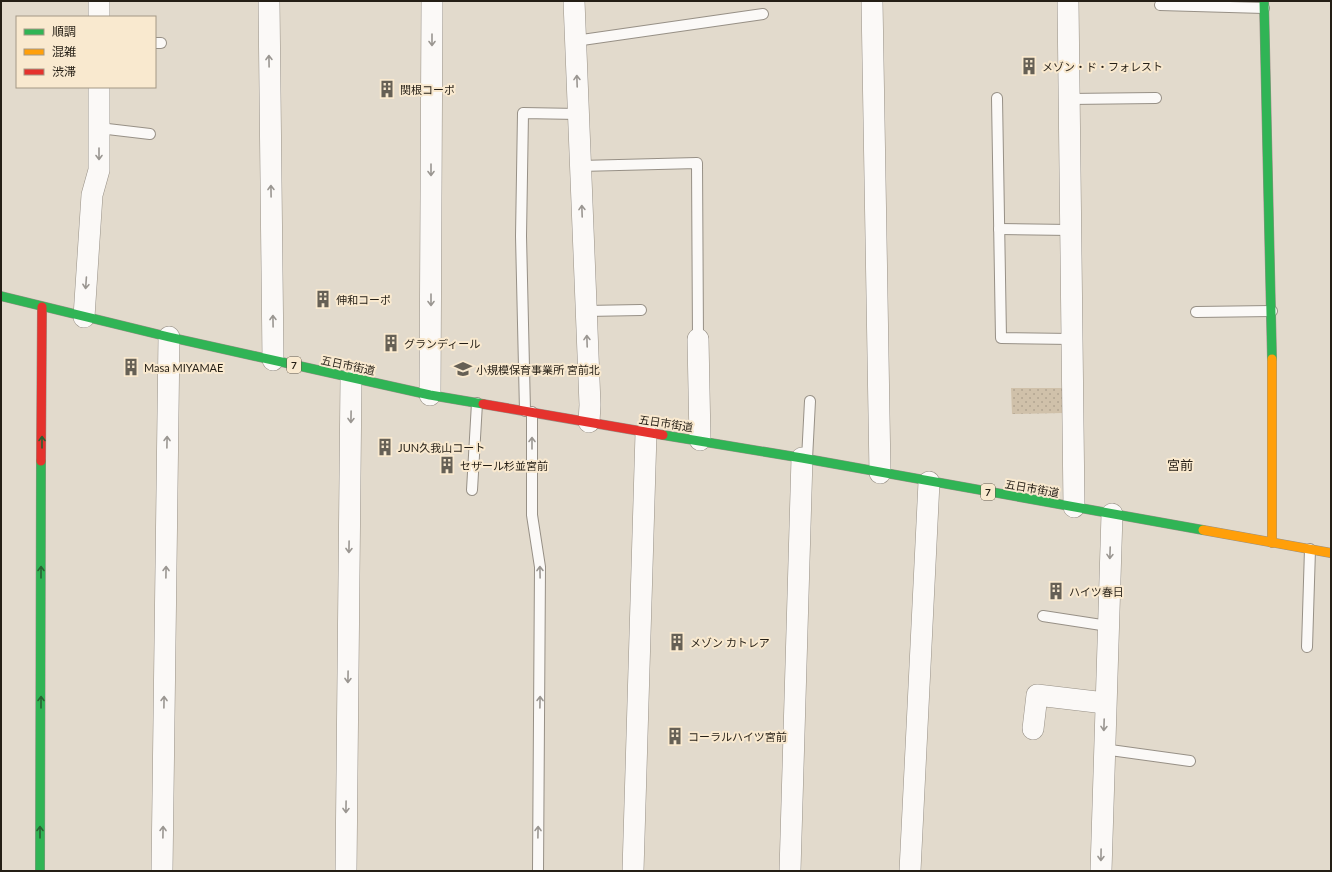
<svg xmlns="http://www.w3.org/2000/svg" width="1332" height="872" viewBox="0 0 1332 872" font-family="Lato,'Noto Sans JP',sans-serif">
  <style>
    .grass { fill: url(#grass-dots) }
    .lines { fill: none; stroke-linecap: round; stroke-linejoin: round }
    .lane-casing { stroke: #979086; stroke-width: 12 }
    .street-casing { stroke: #979086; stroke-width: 22 }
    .fast-casing { stroke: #979086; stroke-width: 10 }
    .slow-casing { stroke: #979086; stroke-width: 10 }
    .jam-casing { stroke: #979086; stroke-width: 10 }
    .lane { stroke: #fbf9f7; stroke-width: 10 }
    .street { stroke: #fbf9f7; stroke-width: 21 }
    .fast { stroke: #30b455; stroke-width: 9 }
    .slow { stroke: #ff9f0a; stroke-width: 9 }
    .jam { stroke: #e5322d; stroke-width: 9 }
    .oneway { stroke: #9a9691 }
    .oneway2 { stroke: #296232 }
    .labels { text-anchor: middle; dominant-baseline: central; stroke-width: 4; stroke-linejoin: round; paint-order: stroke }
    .shield { fill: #f9e9cf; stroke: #645b4d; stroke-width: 1 }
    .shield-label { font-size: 10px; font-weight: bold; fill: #241e15 }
    .poi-label { font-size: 11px; fill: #241e15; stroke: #f9e9cf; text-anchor: start }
    .street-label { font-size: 11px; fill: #241e15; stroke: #f9e9cf }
    .quarter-label { font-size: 13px; fill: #241e15; stroke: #f9e9cf }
  </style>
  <defs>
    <pattern id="grass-dots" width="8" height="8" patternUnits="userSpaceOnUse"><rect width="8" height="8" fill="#d0c1aa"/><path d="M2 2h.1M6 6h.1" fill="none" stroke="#b2a591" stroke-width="1.8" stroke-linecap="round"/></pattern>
  </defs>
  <rect width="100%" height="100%" fill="#e2dacc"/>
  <path class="grass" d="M 1011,388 L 1063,388 L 1064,413 L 1012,414 Z"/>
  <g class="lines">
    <g class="lane-casing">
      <g id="lane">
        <path d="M 1160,5 L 1264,8"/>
        <path d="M 575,41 L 763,14"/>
        <path d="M 155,43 L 161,43"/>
        <path d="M 997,98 L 1001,338 L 1072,339"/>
        <path d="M 1069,99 L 1156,98"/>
        <path d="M 99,128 L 150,134"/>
        <path d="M 580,166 L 697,163 L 698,339"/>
        <path d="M 999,229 L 1070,230"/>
        <path d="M 586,311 L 641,310"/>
        <path d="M 1196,312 L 1272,311"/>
        <path d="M 525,411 L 521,236 L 523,113 L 578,114"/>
        <path d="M 532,412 L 532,515 L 540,567 L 538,871"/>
        <path d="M 807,459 L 810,401"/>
        <path d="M 472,490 L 477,403"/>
        <path d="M 1043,616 L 1108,626"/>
        <path d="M 1307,647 L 1310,549"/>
        <path d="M 1103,749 L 1190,761"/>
      </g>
    </g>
    <g class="street-casing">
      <g id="street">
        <path d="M 99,1 L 99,17"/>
        <path d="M 269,1 L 273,360"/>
        <path d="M 574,1 L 590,405 L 589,422"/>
        <path d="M 872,1 L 880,473"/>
        <path d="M 1068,1 L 1074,507"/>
        <path d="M 84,317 L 92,195 L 99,170 L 99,87"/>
        <path d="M 698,339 L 700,440"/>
        <path d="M 430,395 L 432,1"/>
        <path d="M 1033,729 L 1037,695 L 1105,703"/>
        <path d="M 162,871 L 169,337"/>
        <path d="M 346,871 L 351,378"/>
        <path d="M 633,871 L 646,433"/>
        <path d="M 790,871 L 802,458"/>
        <path d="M 910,871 L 929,482"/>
        <path d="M 1101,871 L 1112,514"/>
      </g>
    </g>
    <g class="fast-casing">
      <g id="fast">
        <path d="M 1264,1 L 1272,359"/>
        <path d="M 1,296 L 169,337 L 430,395 L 483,404"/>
        <path d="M 663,435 L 802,458 L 1203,530"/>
        <path d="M 40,871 L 41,461"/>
      </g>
    </g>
    <g class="slow-casing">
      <g id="slow">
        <path d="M 1272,359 L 1272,543"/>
        <path d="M 1203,530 L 1331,553"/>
      </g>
    </g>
    <g class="jam-casing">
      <g id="jam">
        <path d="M 483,404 L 663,435"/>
        <path d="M 41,461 L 42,307"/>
      </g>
    </g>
    <use href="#lane" class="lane"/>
    <use href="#street" class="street"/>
    <use href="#fast" class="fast"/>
    <use href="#slow" class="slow"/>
    <use href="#jam" class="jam"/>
  </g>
  <defs><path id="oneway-shaft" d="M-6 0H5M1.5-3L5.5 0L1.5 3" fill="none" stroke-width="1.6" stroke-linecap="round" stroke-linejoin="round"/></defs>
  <g class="oneway">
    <use href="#oneway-shaft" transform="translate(432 40) rotate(90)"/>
    <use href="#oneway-shaft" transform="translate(269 61) rotate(-91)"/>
    <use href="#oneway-shaft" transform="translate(577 81) rotate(-92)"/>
    <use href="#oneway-shaft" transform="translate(99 154) rotate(90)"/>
    <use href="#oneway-shaft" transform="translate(431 170) rotate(90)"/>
    <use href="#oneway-shaft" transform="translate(271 191) rotate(-91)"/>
    <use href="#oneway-shaft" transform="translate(582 211) rotate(-92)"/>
    <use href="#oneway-shaft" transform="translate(86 283) rotate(94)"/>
    <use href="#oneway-shaft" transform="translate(431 300) rotate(90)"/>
    <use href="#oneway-shaft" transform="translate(273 321) rotate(-91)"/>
    <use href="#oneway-shaft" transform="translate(587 341) rotate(-92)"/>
    <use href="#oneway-shaft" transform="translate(351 417) rotate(91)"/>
    <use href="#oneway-shaft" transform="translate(167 442) rotate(-89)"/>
    <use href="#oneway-shaft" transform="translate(532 443) rotate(-90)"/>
    <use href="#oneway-shaft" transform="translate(349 547) rotate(91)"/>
    <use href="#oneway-shaft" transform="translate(1110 553) rotate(92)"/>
    <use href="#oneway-shaft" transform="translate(166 572) rotate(-89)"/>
    <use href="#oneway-shaft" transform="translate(540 572) rotate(-91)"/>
    <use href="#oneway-shaft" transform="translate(348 677) rotate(91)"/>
    <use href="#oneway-shaft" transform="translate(164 702) rotate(-89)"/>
    <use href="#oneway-shaft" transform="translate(540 702) rotate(-89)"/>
    <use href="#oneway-shaft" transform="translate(1104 725) rotate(92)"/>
    <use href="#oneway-shaft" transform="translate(346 807) rotate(91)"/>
    <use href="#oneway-shaft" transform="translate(163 832) rotate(-89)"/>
    <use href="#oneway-shaft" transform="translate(538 832) rotate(-89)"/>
    <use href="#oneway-shaft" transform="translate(1101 855) rotate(91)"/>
  </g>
  <g class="oneway2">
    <use href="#oneway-shaft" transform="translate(42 442) rotate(-90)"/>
    <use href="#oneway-shaft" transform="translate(41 572) rotate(-90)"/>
    <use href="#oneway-shaft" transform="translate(41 702) rotate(-90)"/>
    <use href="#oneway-shaft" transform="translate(40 832) rotate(-90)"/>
  </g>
  <defs>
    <g id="building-bare" transform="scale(1.38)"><path d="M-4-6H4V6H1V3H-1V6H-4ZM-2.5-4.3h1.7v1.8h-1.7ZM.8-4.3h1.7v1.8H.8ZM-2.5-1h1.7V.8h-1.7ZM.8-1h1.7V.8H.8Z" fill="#666055" stroke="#f9e9cf" stroke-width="2.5" paint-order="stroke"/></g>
    <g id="school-bare" transform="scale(1.38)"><path d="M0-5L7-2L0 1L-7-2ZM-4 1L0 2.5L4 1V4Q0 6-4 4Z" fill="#666055" stroke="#f9e9cf" stroke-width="2.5" paint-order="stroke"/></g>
  </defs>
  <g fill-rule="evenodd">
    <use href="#building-bare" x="1029" y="66"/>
    <use href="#building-bare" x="387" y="89"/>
    <use href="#building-bare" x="323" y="299"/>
    <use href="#building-bare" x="391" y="343"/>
    <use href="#building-bare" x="131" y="367"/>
    <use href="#school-bare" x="463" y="369"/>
    <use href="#building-bare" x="385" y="447"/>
    <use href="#building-bare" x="447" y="465"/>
    <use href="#building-bare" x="1056" y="591"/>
    <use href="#building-bare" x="677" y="642"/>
    <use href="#building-bare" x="675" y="736"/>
  </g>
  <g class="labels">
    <g class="shield">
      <rect x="287" y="357" width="14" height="16" rx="3"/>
      <rect x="981" y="484" width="14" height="16" rx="3"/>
    </g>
    <g class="shield-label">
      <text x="294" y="365">7</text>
      <text x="988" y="492">7</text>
    </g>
    <g class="poi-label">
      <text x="1042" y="66">メゾン・ド・フォレスト</text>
      <text x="400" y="89">関根コーポ</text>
      <text x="336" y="299">伸和コーポ</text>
      <text x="404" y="343">グランディール</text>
      <text x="144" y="367">Masa MIYAMAE</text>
      <text x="476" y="369">小規模保育事業所 宮前北</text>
      <text x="398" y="447">JUN久我山コート</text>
      <text x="460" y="465">セザール杉並宮前</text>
      <text x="1069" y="591">ハイツ春日</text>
      <text x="690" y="642">メゾン カトレア</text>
      <text x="688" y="736">コーラルハイツ宮前</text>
    </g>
    <g class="street-label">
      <text transform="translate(348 365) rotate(12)">五日市街道</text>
      <text transform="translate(666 423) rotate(9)">五日市街道</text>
      <text transform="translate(1032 488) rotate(10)">五日市街道</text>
    </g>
    <g class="quarter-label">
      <text x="1180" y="465">宮前</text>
    </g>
  </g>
  <rect width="1332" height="872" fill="none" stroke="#241e15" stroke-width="4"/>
  <rect x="16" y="16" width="140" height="72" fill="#f9e9cf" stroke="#a49885"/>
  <rect x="24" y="29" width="20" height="6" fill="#30b455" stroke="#a49885"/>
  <text x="52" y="36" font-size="12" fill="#241e15">順調</text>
  <rect x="24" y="49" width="20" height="6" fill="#ff9f0a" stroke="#a49885"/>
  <text x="52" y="56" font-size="12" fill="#241e15">混雑</text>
  <rect x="24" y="69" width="20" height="6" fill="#e5322d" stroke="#a49885"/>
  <text x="52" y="76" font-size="12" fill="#241e15">渋滞</text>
</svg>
